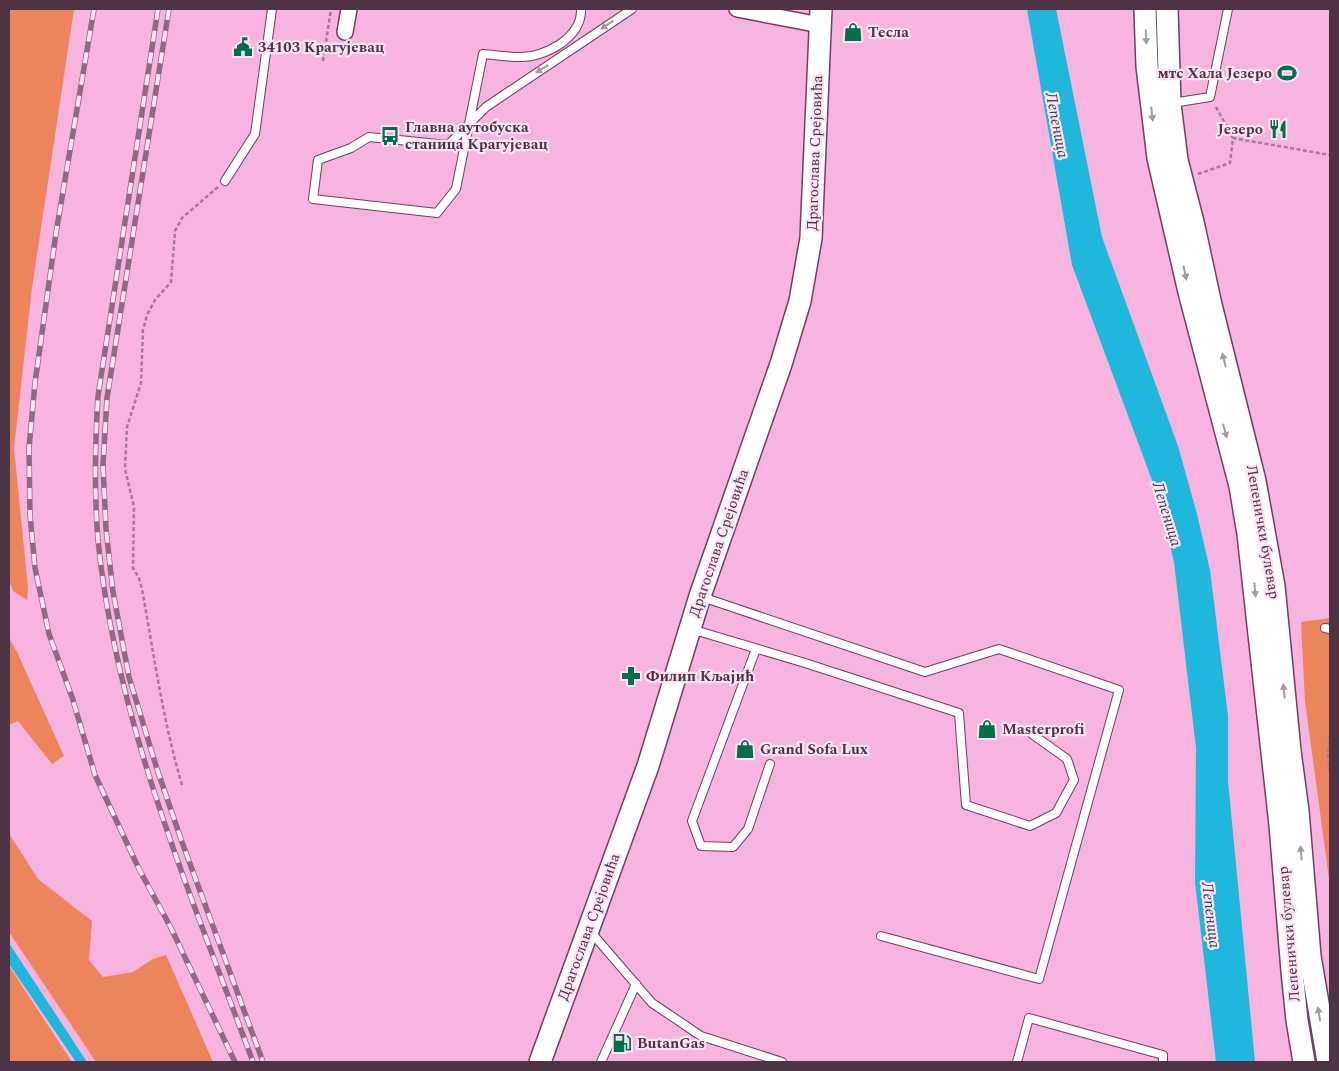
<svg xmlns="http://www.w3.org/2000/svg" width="1339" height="1071" viewBox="0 0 1339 1071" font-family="Spectral,serif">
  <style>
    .green { fill: #ed845c }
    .water { fill: #20b7dd }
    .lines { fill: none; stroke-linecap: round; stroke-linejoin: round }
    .lane-casing { stroke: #753d62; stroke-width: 10 }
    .street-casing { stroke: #753d62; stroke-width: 18 }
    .secondary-casing { stroke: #753d62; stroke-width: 24 }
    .path { stroke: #a87896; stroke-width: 2.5; stroke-dasharray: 4 2.5; stroke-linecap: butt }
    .lane { stroke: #fff; stroke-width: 8 }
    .street { stroke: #fff; stroke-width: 15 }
    .secondary { stroke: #fff; stroke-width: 21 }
    .rail-casing { stroke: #926883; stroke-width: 5.5 }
    .rail { stroke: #ffe3f4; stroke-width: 4; stroke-dasharray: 11; stroke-linecap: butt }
    .oneway { fill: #a699a1 }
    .labels { text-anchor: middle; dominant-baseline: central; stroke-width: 4.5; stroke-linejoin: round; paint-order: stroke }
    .poi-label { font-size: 15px; font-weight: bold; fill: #4d3343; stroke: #ffe3f4; text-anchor: start }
    .street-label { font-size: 15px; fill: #4d3343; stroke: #ffe3f4 }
    .water-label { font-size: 16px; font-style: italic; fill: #2d4953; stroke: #ffe3f4 }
  </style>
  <rect width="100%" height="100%" fill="#f6b4de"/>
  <g class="green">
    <path d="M 9,9 L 74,9 L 32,288 L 14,448 L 28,588 L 27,600 L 13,591 L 9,580 Z"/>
    <path d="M 1330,618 L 1330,886 L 1305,701 L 1301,622 Z"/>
    <path d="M 9,638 L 17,652 L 64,756 L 52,764 L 18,721 L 9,725 Z"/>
    <path d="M 9,828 L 11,837 L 38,879 L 92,921 L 89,960 L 103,977 L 133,972 L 153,959 L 166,955 L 213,1062 L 96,1062 L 9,932 Z"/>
    <path d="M 9,966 L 72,1062 L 9,1062 Z"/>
  </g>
  <g class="water">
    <path d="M 1027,9 L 1056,9 L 1102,237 L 1178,446 L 1197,514 L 1210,570 L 1228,716 L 1228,781 L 1255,1062 L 1216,1062 L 1195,882 L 1196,748 L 1174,562 L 1159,499 L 1072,265 Z"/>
    <path d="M 9,943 L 87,1062 L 76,1062 L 9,964 Z"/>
  </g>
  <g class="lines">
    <g class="lane-casing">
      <g id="lane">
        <path d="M 581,9 C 582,38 544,58 519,57 C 507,57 495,55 483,54 L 456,189 L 437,213 L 313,199 L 318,160 L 351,148 L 369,137 L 448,145 L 486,107 L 632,9"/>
        <path d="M 1172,103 L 1210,97 L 1228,9"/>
        <path d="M 225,181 L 255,134 L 272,9"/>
        <path d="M 702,597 L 925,672 L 999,649 L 1119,690 L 1039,979 L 881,936"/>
        <path d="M 1325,628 L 1330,629"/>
        <path d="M 691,629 L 805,663 L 959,713 L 966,805 L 1030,826 L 1056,813 L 1074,780 L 1067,759 L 1032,734"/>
        <path d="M 756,649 L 692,821 L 701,846 L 733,847 L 748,829 L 770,764"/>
        <path d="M 590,931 L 652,1003 L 701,1036 L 782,1062"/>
        <path d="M 601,1062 L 636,984"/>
        <path d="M 1017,1062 L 1029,1018 L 1163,1055 L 1163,1062"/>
      </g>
    </g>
    <g class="street-casing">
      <g id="street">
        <path d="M 737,9 L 820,25"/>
        <path d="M 345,32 L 349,9"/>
      </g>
    </g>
    <g class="secondary-casing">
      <g id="secondary">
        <path d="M 1145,9 L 1147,66 L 1158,158 L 1189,292 L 1240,486 L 1248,534 L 1280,825 L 1292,971 L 1297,1020 L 1304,1062"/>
        <path d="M 1167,9 L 1170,104 L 1177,160 L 1193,222 L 1211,305 L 1255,481 L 1274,586 L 1290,751 L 1298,811 L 1310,956 L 1328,1062"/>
        <path d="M 540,1062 L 648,766 L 700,596 L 781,364 L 800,301 L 811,238 L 821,9"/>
      </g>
    </g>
    <g class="path">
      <path d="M 323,61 L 331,9"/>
      <path d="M 1216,107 L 1233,138"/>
      <path d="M 1198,174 L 1230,163 L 1233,138 L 1330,155"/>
      <path d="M 1330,735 L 1328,754 L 1330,773"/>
      <path d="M 182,785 C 163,721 154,655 142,589 L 139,578 L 133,568 L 134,507 L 125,469 L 127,427 L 141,383 L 143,330 L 147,315 L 155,300 L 171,282 L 175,231 L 182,218 L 218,187"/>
    </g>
    <use href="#lane" class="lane"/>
    <use href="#street" class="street"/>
    <use href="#secondary" class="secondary"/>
    <g class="rail-casing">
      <g id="rail">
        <path d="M 94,9 L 56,233 L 35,383 L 29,448 L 30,515 L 35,568 L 49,634 L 72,697 L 95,775 L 139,869 L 170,926 L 235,1062"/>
        <path d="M 158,9 L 98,396 C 95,444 94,492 98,540 C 116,722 190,892 253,1062"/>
        <path d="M 169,9 L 107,398 L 103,465 L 106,529 L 113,592 L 129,677 L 157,769 L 182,842 L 263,1062"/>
      </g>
    </g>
    <use href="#rail" class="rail"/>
  </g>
  <defs><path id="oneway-solid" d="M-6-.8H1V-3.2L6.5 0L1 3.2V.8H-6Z" transform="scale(1.25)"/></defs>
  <g class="oneway">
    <use href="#oneway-solid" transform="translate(607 25) rotate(146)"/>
    <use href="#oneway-solid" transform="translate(1146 37) rotate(88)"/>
    <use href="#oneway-solid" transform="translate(542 69) rotate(147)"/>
    <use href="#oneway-solid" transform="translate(1152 114) rotate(84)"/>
    <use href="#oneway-solid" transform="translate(1185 273) rotate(78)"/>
    <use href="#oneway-solid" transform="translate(1224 360) rotate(-104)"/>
    <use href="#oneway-solid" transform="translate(1225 431) rotate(75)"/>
    <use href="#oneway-solid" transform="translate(1255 590) rotate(85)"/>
    <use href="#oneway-solid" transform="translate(1284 691) rotate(-95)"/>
    <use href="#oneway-solid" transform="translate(1301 853) rotate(-95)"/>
    <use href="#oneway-solid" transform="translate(1319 1014) rotate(-99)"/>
  </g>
  <defs>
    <g id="shop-bare" transform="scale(1.5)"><path d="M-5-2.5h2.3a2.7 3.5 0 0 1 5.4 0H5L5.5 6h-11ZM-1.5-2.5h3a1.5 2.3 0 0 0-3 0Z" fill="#00704a" stroke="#ffe3f4" stroke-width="2.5" paint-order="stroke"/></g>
    <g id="civic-bare" transform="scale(1.5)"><path d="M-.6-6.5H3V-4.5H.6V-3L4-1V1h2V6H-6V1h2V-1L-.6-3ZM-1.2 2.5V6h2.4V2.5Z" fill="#00704a" stroke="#ffe3f4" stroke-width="2.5" paint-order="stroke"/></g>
    <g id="stadium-bare" transform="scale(1.5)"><path d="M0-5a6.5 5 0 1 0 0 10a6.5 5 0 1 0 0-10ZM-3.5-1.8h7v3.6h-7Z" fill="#00704a" stroke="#ffe3f4" stroke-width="2.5" paint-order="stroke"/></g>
    <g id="restaurant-bare" transform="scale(1.5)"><path d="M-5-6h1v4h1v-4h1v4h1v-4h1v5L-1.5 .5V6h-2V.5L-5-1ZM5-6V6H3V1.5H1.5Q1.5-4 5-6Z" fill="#00704a" stroke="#ffe3f4" stroke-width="2.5" paint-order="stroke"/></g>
    <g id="bus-bare" transform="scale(1.5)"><path d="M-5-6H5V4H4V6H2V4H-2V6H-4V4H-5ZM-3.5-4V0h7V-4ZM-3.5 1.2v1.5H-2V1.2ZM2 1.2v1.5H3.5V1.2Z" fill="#00704a" stroke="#ffe3f4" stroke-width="2.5" paint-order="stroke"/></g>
    <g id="pharmacy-bare" transform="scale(1.5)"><path d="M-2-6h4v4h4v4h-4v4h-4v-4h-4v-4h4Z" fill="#00704a" stroke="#ffe3f4" stroke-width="2.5" paint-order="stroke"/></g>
    <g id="fuel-bare" transform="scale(1.5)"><path d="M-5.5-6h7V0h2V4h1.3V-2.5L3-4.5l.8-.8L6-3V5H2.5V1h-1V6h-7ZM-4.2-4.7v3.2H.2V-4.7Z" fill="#00704a" stroke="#ffe3f4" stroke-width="2.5" paint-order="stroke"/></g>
  </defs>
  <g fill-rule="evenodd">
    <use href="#shop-bare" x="853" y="32"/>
    <use href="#civic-bare" x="243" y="47"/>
    <use href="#stadium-bare" x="1287" y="73"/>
    <use href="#restaurant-bare" x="1278" y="129"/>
    <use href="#bus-bare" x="390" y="136"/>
    <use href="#pharmacy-bare" x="631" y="676"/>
    <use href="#shop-bare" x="987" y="729"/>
    <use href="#shop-bare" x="745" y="749"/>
    <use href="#fuel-bare" x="622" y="1043"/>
  </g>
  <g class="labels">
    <g class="poi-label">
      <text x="868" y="32">Тесла</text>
      <text x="258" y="47">34103 Крагујевац</text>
      <text x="1272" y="73" text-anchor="end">мтс Хала Језеро</text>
      <text x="405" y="127">Главна аутобуска<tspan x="405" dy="17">станица Крагујевац</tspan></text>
      <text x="1263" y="129" text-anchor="end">Језеро</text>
      <text x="646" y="676">Филип Кљајић</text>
      <text x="1002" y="729">Masterprofi</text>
      <text x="760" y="749">Grand Sofa Lux</text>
      <text x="637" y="1043">ButanGas</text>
    </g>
    <g class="street-label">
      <text transform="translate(815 153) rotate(-88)">Драгослава Срејовића</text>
      <text transform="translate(1263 532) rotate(80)">Лепенички булевар</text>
      <text transform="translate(719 543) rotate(-71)">Драгослава Срејовића</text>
      <text transform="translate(589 927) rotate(-70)">Драгослава Срејовића</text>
      <text transform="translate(1289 934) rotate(-95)">Лепенички булевар</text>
    </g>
    <g class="water-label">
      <text transform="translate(1057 125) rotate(79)">Лепеница</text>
      <text transform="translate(1167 514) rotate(73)">Лепеница</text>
      <text transform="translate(1211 915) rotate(83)">Лепеница</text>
    </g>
  </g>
  <rect width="1339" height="1071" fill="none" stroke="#4d3343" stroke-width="20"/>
</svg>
